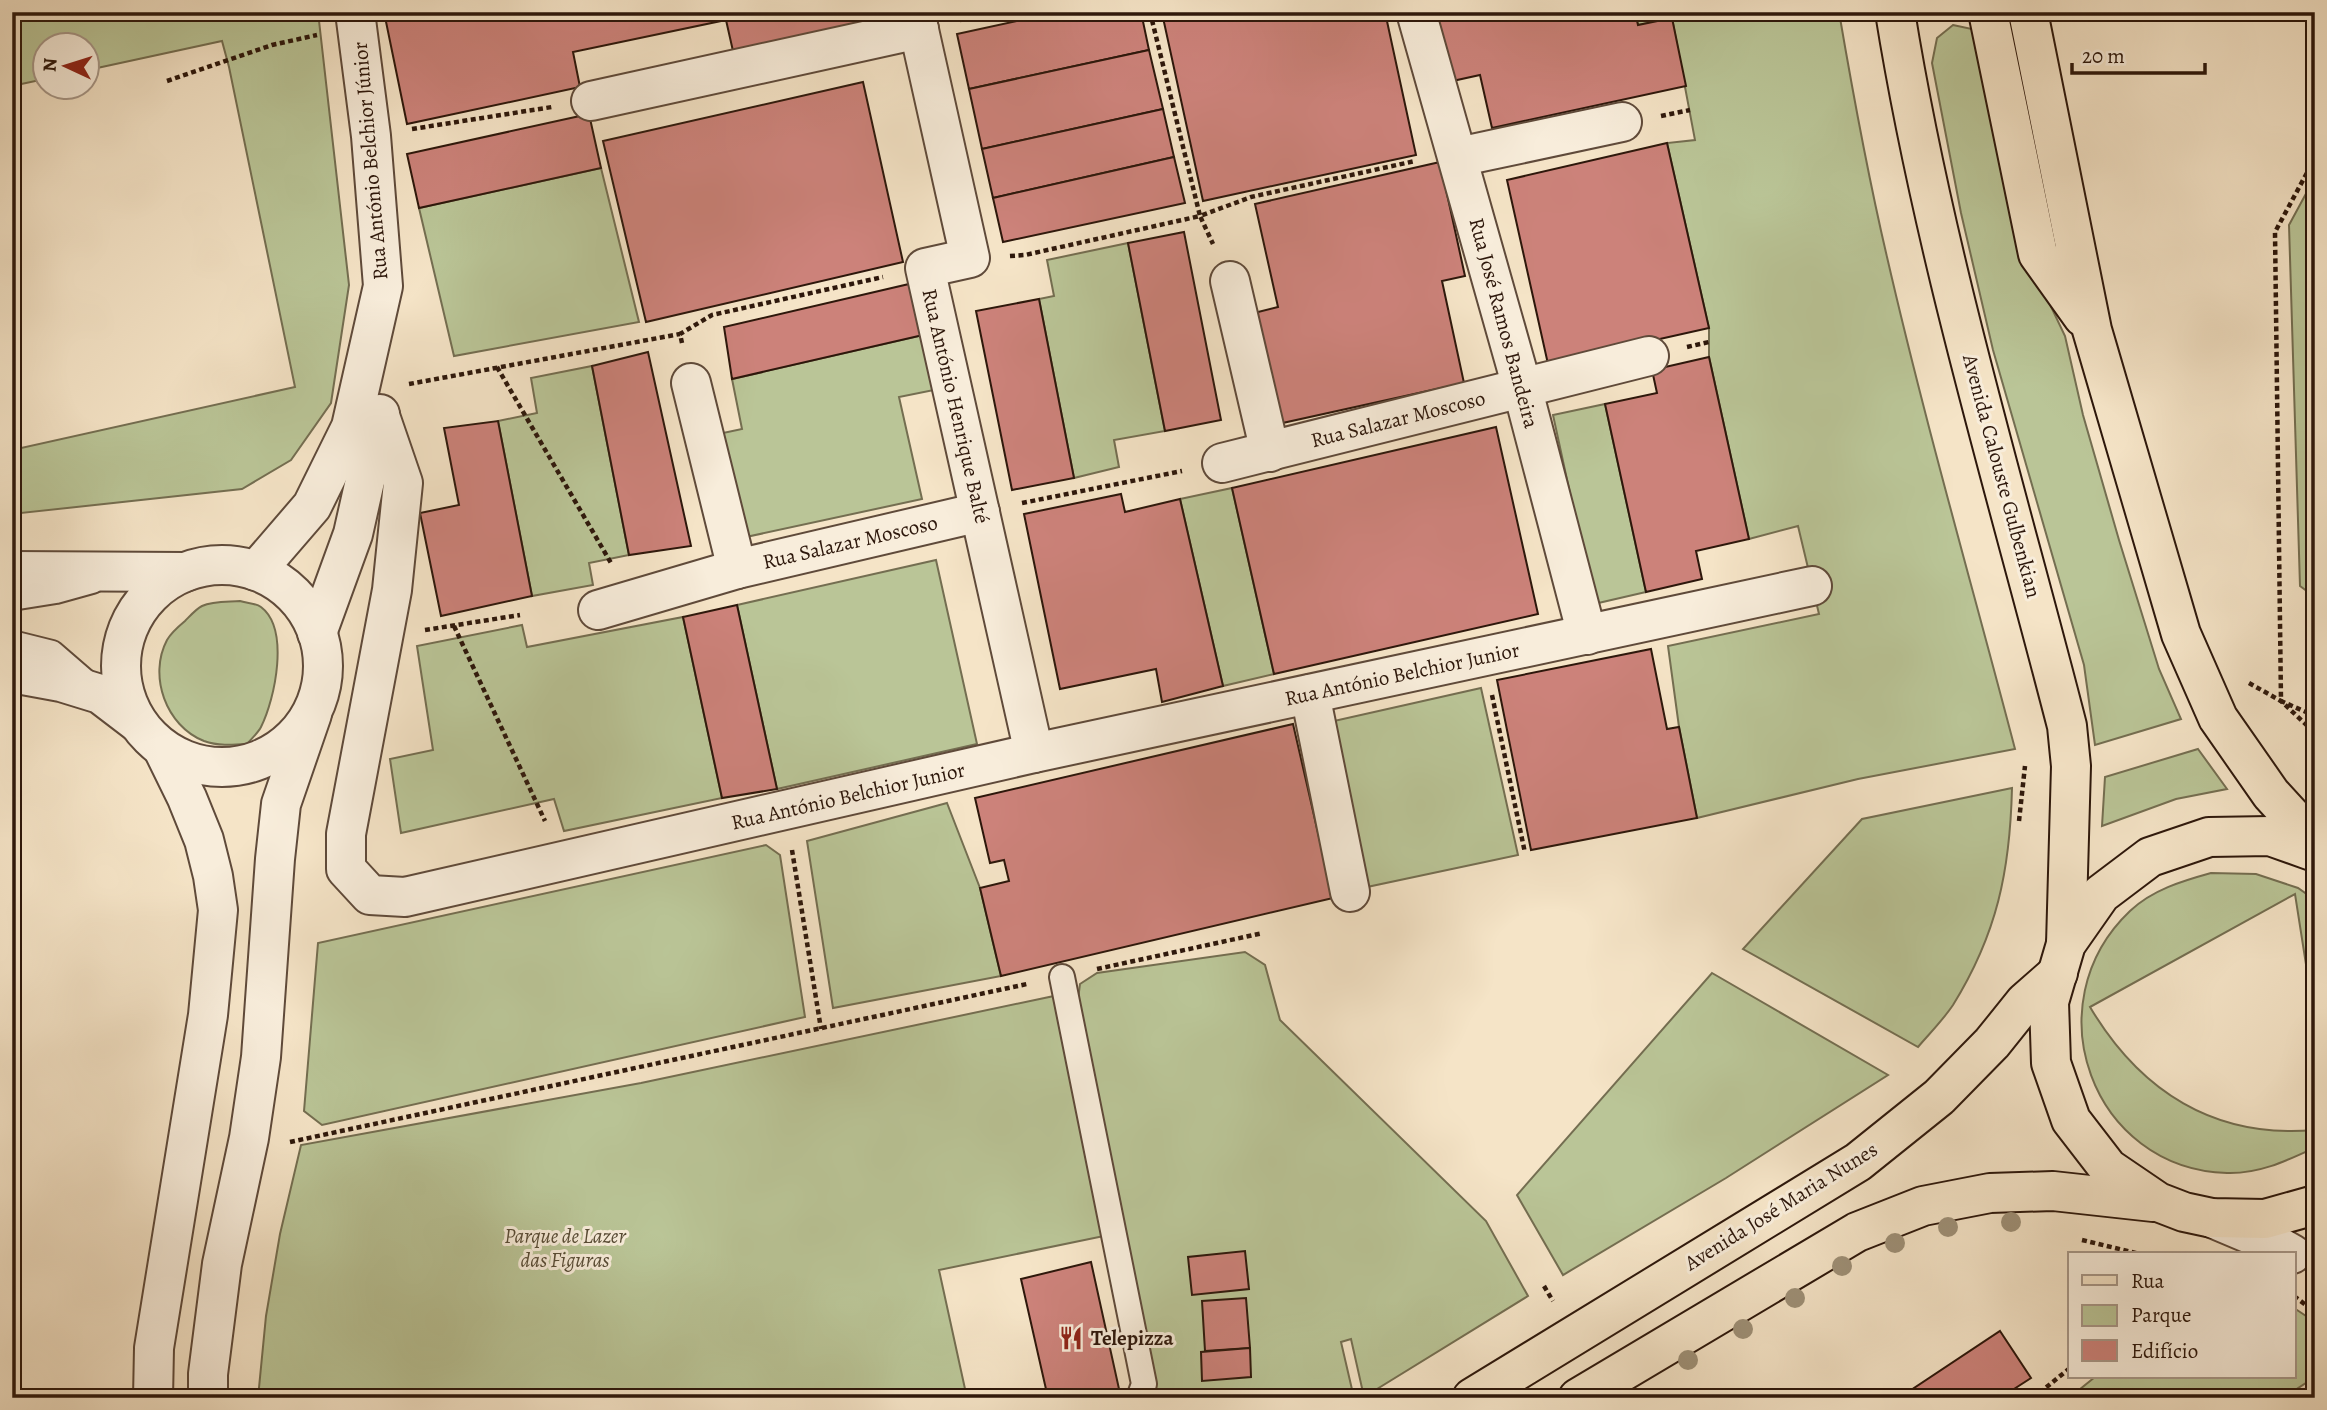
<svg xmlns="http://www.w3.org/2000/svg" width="2327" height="1410" viewBox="0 0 2327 1410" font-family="Alegreya,serif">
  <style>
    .green { fill: #bac597; stroke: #746e51; stroke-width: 2 }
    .building { fill: #cc827a; stroke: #2d170b; stroke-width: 2 }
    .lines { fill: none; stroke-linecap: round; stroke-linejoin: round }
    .lane-casing { stroke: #5f4a3a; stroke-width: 28 }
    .street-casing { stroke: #5f4a3a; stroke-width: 42 }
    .primary-casing { stroke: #2d170b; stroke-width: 42 }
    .path { stroke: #2d170b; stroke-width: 4.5; stroke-dasharray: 5 3.5; stroke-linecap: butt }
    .lane { stroke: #f8eddb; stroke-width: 24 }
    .street { stroke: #f8eddb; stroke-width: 38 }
    .primary { stroke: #f5e4c7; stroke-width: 38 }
    .tree { fill: #9e9077 }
    .labels { text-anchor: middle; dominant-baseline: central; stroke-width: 6; stroke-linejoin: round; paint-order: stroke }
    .street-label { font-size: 21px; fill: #2d170b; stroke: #f8eddb }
    .park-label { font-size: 21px; font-style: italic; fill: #574b35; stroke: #f8eddb }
    .poi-label { font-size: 21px; font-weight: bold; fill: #2d170b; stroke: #f8eddb; text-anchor: start }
  </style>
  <rect width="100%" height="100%" fill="#f5e4c7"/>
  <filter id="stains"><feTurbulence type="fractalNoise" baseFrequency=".00286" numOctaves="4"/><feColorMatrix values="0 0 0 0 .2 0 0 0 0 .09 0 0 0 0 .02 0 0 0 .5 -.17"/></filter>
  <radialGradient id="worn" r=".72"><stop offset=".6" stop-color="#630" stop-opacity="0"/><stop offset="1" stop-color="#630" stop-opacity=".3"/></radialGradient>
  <g class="green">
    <path d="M 12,12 L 318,12 L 349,285 L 331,403 L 291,460 L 242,489 L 12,514 L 12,450 L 295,387 L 229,67 L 222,41 L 88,70 L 88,46 L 46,46 L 45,79 L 12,86 Z"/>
    <path d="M 1635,12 L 1839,12 C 1853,94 1868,176 1887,257 C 1925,422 1972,585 2015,749 L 1858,779 L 1697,818 L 1679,727 L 1668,646 L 1819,614 L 1798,526 L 1749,539 L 1709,357 L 1709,328 L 1667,143 L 1695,140 L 1672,18 L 1638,25 Z"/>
    <path d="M 1953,25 L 1972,29 L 2035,273 L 2065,336 L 2083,415 L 2119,540 L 2159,669 L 2181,719 L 2095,745 L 2084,665 L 1993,350 L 1961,213 L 1932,63 L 1937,38 Z"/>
    <path d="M 601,168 L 639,322 L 454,356 L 419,208 Z"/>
    <path d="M 2315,177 L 2315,597 L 2300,586 L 2289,225 Z"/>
    <path d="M 1128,243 L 1165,431 L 1114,440 L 1119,467 L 1074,478 L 1039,299 L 1054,296 L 1047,260 Z"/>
    <path d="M 923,335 L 934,390 L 899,397 L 922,499 L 746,537 L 723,433 L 742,429 L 732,379 Z"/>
    <path d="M 592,366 L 629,555 L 589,563 L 593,585 L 532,596 L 498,421 L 537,413 L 531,378 Z"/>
    <path d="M 1605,404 L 1646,592 L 1594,604 L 1553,415 Z"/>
    <path d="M 1232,488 L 1274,674 L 1223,686 L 1180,499 Z"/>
    <path d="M 936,560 L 977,744 L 777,789 L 737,605 Z"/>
    <path d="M 240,601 C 246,603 256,603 261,607 C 290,629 275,699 261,727 C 258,733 251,739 247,744 C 232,745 218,746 204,741 C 166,726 148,676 167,640 C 171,633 179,626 185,621 C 190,616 196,609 202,606 C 213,601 228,602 240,601 Z"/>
    <path d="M 683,617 L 722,798 L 564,831 L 554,799 L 401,833 L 390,759 L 433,750 L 417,646 L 522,625 L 527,647 Z"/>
    <path d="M 1481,688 L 1518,855 L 1367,887 L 1334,721 Z"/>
    <path d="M 2198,749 L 2227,789 L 2176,799 L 2102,826 L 2105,777 Z"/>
    <path d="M 2012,788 C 2010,871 1997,934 1953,1005 C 1943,1020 1930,1033 1918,1047 L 1743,949 L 1862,819 Z"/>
    <path d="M 947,803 L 980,888 L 1001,976 L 833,1008 L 807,841 Z"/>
    <path d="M 766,845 L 780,855 L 805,1017 L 322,1125 L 304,1111 L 318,943 Z"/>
    <path d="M 2211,873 L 2256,874 L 2298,888 L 2315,900 L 2315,1022 L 2295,894 L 2090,1007 C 2140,1091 2214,1139 2315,1130 L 2314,1148 C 2286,1161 2259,1174 2227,1173 C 2092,1169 2032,1004 2130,911 C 2152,890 2182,881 2211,873 Z"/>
    <path d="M 1245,952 L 1265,965 L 1280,1020 L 1486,1221 L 1528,1296 L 1364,1397 L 1351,1339 L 1341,1342 L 1354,1398 L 1157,1398 L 1076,1016 L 1080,984 L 1097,973 Z"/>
    <path d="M 1712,973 L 1888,1075 L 1726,1178 L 1563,1275 L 1517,1195 Z"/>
    <path d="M 1054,996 L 1104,1236 L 939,1270 L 967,1398 L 258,1398 L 266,1316 L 280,1234 L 301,1145 L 641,1083 Z"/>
    <path d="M 2294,1308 L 2315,1322 L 2315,1377 L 2283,1398 L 2069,1398 L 2095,1377 L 2294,1377 Z"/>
  </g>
  <g class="building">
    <path d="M 384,12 L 873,12 L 875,21 L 733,51 L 726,20 L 573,52 L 580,87 L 407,124 Z"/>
    <path d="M 1058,12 L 1141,12 L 1149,50 L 969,89 L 957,34 Z"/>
    <path d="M 1385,12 L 1416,155 L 1203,201 L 1162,13 Z"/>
    <path d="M 1434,12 L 1635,12 L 1638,25 L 1672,18 L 1686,86 L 1492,128 L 1480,75 L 1448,82 Z"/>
    <path d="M 1149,50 L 1163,109 L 982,149 L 969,89 Z"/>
    <path d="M 863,82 L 903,262 L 646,322 L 603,141 Z"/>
    <path d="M 1163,109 L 1174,157 L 993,198 L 982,149 Z"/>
    <path d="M 589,114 L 601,168 L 419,208 L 407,154 Z"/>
    <path d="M 1667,143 L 1709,328 L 1548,364 L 1507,180 Z"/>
    <path d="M 1174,157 L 1185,203 L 1003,242 L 993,198 Z"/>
    <path d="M 1440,162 L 1465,276 L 1442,281 L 1464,383 L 1278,424 L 1254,313 L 1278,307 L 1255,204 Z"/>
    <path d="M 1184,232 L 1221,420 L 1165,431 L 1128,243 Z"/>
    <path d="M 909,284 L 923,335 L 732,379 L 724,327 Z"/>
    <path d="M 1039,299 L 1074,478 L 1012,490 L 976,311 Z"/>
    <path d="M 648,352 L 691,546 L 629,555 L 592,366 Z"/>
    <path d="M 1709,357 L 1749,539 L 1696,551 L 1702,579 L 1646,592 L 1605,404 L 1657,393 L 1652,370 Z"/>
    <path d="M 498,421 L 532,596 L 441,616 L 420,513 L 459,505 L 444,428 Z"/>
    <path d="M 1496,427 L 1538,614 L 1274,674 L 1232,488 Z"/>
    <path d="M 1121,494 L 1125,512 L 1180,499 L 1223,686 L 1162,702 L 1156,669 L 1060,689 L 1024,514 Z"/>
    <path d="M 737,605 L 777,789 L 722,798 L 683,617 Z"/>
    <path d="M 1651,649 L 1667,729 L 1679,727 L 1697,818 L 1531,850 L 1497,680 Z"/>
    <path d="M 1293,724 L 1333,898 L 1001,976 L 980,888 L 1009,881 L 1004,860 L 990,863 L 975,798 Z"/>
    <path d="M 1245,1251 L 1249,1289 L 1192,1295 L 1188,1257 Z"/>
    <path d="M 1091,1262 L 1121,1398 L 1048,1398 L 1021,1279 Z"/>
    <path d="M 1246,1298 L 1250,1348 L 1205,1351 L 1202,1301 Z"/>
    <path d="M 2000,1331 L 2031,1378 L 2000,1398 L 1899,1398 Z"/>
    <path d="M 1250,1348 L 1251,1377 L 1202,1381 L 1201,1352 Z"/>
  </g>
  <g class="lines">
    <g class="lane-casing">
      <g id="lane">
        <path d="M 12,598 L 56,591 L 92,581"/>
        <path d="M 12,643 L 52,653 L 89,685"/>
        <path d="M 1062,977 L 1144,1384 L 1139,1398"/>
      </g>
    </g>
    <g class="street-casing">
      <g id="street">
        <path d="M 915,12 L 970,258 L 925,268 L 1034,753"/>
        <path d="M 1416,12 L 1522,387 L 1587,635"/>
        <path d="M 591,101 L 919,29"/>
        <path d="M 1458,157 L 1622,122"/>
        <path d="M 1230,281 L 1270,452"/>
        <path d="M 691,383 L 737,569"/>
        <path d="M 380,416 L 403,483 L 392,590 L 346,834 L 346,869 L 370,895 L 405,897 L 1034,753 L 1812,586"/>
        <path d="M 1222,463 L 1649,356"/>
        <circle cx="222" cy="666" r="101"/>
        <path d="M 12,571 L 185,572"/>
        <path d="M 256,571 L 312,506 L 351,427 L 383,286 L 371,136 L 355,12"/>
        <path d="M 598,610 L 737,569 L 980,512"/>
        <path d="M 317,633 L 353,534 L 380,414"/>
        <path d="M 12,673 L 61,682 L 100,694 L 138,723"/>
        <path d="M 1310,694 L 1350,892"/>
        <path d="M 2212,1218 L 2276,1245 L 2292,1254"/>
        <path d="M 153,1398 L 154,1348 L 208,1015 L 218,910 L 213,876 L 204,840 L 187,798 L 163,749"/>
        <path d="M 208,1398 L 208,1374 L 222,1264 L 249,1138 L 261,1057 L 275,859 L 281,804 L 312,714"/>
      </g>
    </g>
    <g class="primary-casing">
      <g id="primary">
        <path d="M 1895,12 C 1934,254 2006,489 2067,726 L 2071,766 L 2066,944"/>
        <path d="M 1988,12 L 2038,254 L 2083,317"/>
        <path d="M 2028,12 L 2092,330 L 2181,634 L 2218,718 L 2271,794 L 2315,842"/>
        <path d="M 2315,852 L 2270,836 L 2209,837 L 2150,857 L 2101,894 L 2066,944 L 2049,1002 L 2051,1063 L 2071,1120 L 2108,1168 L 2158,1202 L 2184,1212 L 2212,1218 L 2265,1219 L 2315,1205"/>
        <path d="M 1472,1398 L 1858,1162 L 1939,1097 L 1992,1043 L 2025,1002 L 2058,973"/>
        <path d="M 1578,1398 L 1857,1232 L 1923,1206 L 1990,1193 L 2053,1191 L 2153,1202"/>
      </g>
    </g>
    <g class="path">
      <path d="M 1150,12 L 1200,216 L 1251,197 L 1415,161"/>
      <path d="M 960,20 L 993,12"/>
      <path d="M 167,81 L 272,45 L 317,35"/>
      <path d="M 1661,116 L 1690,110"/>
      <path d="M 412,129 L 552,107"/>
      <path d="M 2315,158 L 2275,232 L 2281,701 L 2315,716"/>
      <path d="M 1010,256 L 1025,255 L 1200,216 L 1213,244"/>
      <path d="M 682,343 L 680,334 L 712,315 L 883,277"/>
      <path d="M 1687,347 L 1709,342"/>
      <path d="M 497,367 L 611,563"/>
      <path d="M 409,384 L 680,334"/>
      <path d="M 1022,503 L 1182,471"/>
      <path d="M 454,626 L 545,821"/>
      <path d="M 425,630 L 520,615"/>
      <path d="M 2249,683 L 2281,701 L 2315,733"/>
      <path d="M 1492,695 L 1525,853"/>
      <path d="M 2019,821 L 2025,766"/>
      <path d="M 792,850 L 821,1029"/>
      <path d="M 1097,969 L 1263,933"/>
      <path d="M 290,1142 L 1027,984"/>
      <path d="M 2082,1240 L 2140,1254"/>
      <path d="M 1544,1286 L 1553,1301"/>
      <path d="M 2294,1296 L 2315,1312"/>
      <path d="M 2033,1398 L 2070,1368"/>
    </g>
    <use href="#lane" class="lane"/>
    <use href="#street" class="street"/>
    <use href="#primary" class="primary"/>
  </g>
  <g class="tree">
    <circle cx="2011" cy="1222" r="10"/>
    <circle cx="1948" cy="1227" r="10"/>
    <circle cx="1895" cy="1243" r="10"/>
    <circle cx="1842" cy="1266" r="10"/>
    <circle cx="1795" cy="1298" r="10"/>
    <circle cx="1743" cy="1329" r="10"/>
    <circle cx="1688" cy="1360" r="10"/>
  </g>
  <defs>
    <g id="restaurant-bare" transform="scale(1.89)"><path d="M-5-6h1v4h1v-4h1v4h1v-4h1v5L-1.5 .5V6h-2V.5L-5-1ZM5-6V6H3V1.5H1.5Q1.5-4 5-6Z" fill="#8f2418" stroke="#f8eddb" stroke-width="2.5" paint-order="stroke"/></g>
  </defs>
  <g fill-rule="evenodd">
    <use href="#restaurant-bare" x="1071" y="1338"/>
  </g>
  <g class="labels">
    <g class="street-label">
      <text transform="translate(370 161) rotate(-95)">Rua António Belchior Júnior</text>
      <text transform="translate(1504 323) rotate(75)">Rua José Ramos Bandeira</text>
      <text transform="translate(956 406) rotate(77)">Rua António Henrique Balté</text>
      <text transform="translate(1398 419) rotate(-14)">Rua Salazar Moscoso</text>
      <text transform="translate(2002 476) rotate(75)">Avenida Calouste Gulbenkian</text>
      <text transform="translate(850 542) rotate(-13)">Rua Salazar Moscoso</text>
      <text transform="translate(1402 674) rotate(-12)">Rua António Belchior Junior</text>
      <text transform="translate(848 796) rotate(-13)">Rua António Belchior Junior</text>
      <text transform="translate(1781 1206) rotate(-32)">Avenida José Maria Nunes</text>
    </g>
    <g class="park-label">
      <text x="565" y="1236">Parque de Lazer<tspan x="565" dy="24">das Figuras</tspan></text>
    </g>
    <g class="poi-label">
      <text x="1091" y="1338">Telepizza</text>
    </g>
  </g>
  <rect width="2327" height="1410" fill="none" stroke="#f5e4c7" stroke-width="42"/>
  <rect x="14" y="14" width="2299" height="1382" fill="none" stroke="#2d170b" stroke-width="3.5"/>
  <rect x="21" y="21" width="2285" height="1368" fill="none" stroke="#2d170b" stroke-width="2"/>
  <rect x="2068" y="1252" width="228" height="126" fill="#f8eddb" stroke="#a79788" stroke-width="2"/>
  <rect x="2082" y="1275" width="35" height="10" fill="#f5e4c7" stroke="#a79788" stroke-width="2"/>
  <text x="2131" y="1288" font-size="21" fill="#2d170b">Rua</text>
  <rect x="2082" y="1305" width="35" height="21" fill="#bac597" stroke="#a79788" stroke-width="2"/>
  <text x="2131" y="1322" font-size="21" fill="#2d170b">Parque</text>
  <rect x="2082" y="1340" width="35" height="21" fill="#cc827a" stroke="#a79788" stroke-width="2"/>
  <text x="2131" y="1358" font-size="21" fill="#2d170b">Edifício</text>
  <g transform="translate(66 66) rotate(274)"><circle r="33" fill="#f8eddb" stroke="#a79788" stroke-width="2"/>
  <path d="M0-5L12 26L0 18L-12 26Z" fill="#8f2418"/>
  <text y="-10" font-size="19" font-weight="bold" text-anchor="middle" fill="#2d170b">N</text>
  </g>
  <path d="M2072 63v10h133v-10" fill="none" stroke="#2d170b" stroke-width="3.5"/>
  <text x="2082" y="63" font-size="21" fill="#2d170b" stroke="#f8eddb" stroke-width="5" paint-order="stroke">20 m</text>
  <rect width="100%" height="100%" filter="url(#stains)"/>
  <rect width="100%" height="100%" fill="url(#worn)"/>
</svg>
